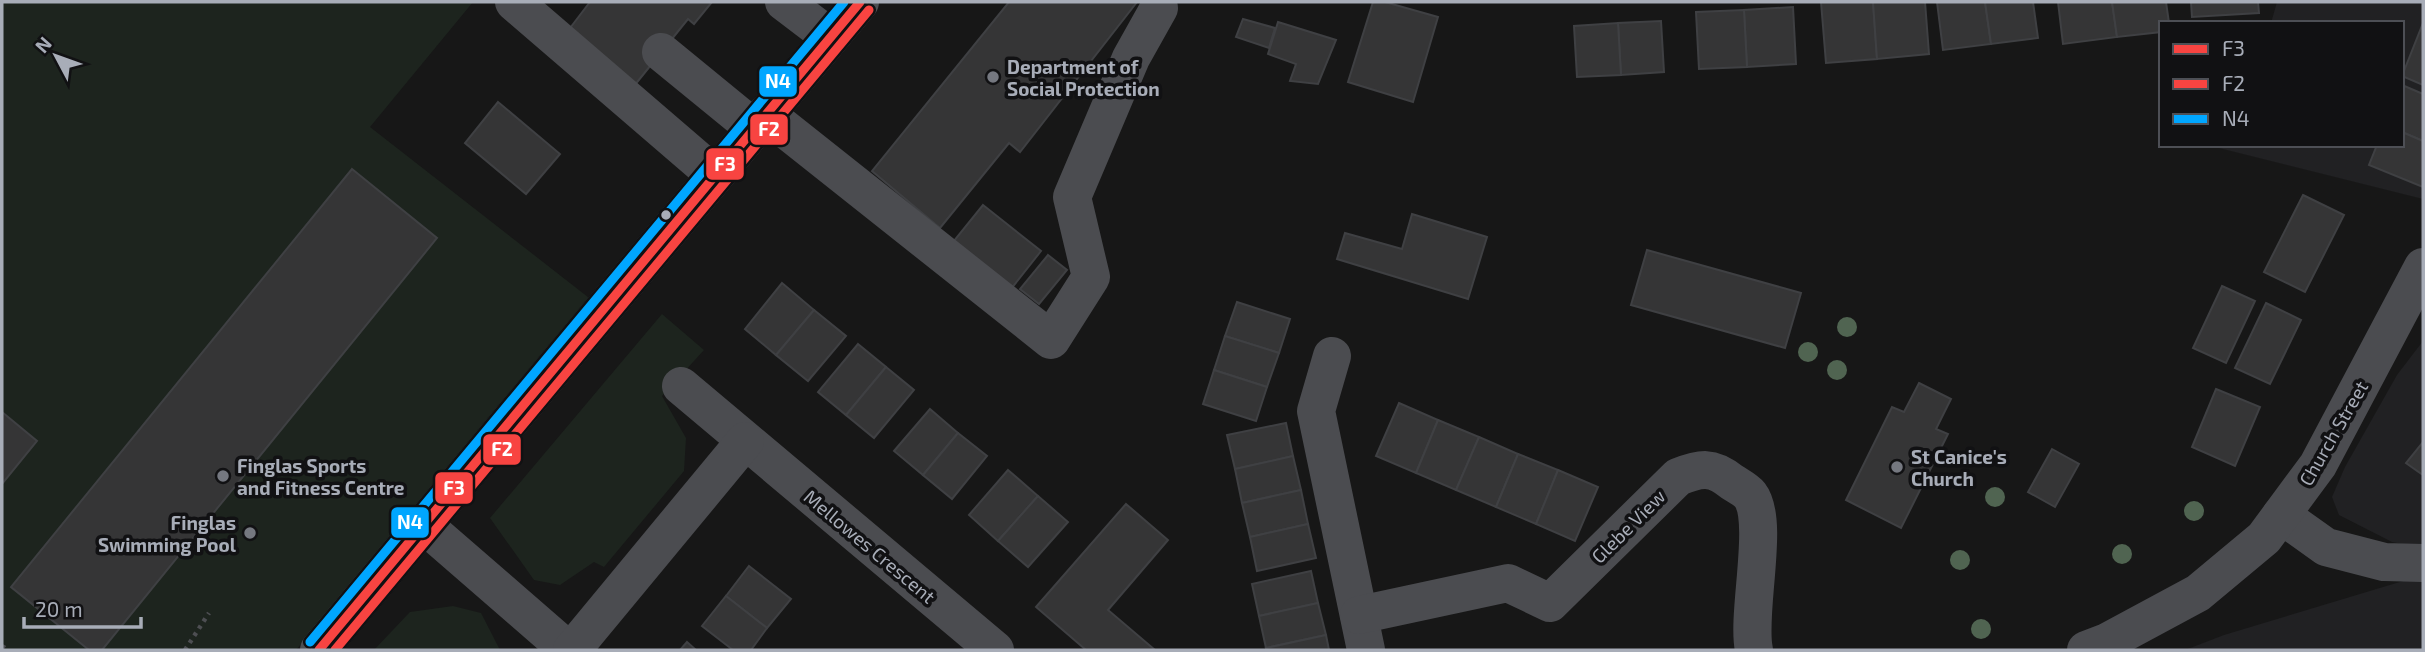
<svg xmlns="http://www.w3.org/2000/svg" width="2425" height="652" viewBox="0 0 2425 652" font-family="'Exo 2',sans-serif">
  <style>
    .built { fill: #212123 }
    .green { fill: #1d241e }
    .building { fill: #353536; stroke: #3f4043; stroke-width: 2 }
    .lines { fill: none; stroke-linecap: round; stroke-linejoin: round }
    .path { stroke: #4d4e52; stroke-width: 4.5; stroke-dasharray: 3.5 5; stroke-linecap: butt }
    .minor { stroke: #4b4c50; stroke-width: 38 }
    .major { stroke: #4d4f52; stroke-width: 38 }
    .bus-1-casing { stroke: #111113; stroke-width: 14 }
    .bus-2-casing { stroke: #111113; stroke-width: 14 }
    .bus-3-casing { stroke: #111113; stroke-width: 14 }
    .bus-1 { stroke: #f84441; stroke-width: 9 }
    .bus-2 { stroke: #f84441; stroke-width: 9 }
    .bus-3 { stroke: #00a6ff; stroke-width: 9 }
    .tree { fill: #506451 }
    .poi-dot { fill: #757880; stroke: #111113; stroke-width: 2.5 }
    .bus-dot { fill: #a8adb8; stroke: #111113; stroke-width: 2.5 }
    .labels { text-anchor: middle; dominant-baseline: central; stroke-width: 7; stroke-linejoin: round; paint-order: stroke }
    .poi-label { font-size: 19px; font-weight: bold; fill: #a8adb8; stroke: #111113; text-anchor: start }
    .street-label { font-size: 19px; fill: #a8adb8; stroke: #111113 }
    .line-badge { stroke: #111113; stroke-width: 2.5 }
    .badge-label { font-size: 19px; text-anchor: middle; font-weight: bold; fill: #fff }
  </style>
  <rect width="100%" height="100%" fill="#171717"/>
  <g class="built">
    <path d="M 2277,2 L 2423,2 L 2423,199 L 2211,146 L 2402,145 L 2402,23 L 2271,23 Z"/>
    <path d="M 2423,341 L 2423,548 L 2392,542 L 2339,515 L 2332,497 L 2345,467 L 2397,375 Z"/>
    <path d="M 2423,575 L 2423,650 L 2185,650 L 2224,635 Z"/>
  </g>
  <g class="green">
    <path d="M 2,2 L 473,2 L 370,127 L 593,301 L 296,650 L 2,650 Z"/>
    <path d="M 662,314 L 704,350 L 662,396 L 686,438 L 684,471 L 604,567 L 594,562 L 560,585 L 534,580 L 490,518 Z"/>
    <path d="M 453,606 L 481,613 L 500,650 L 374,650 L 410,612 Z"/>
  </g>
  <g class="building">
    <path d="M 590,2 L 712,2 L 694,24 L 688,19 L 634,86 L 567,32 Z"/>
    <path d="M 1009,2 L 1137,2 L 1020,152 L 1009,143 L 940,228 L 872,171 Z"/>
    <path d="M 1373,2 L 1385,2 L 1438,17 L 1413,102 L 1348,82 Z"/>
    <path d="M 1821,2 L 1873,2 L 1877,59 L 1826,63 Z"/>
    <path d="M 1873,2 L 1925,2 L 1929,54 L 1877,59 Z"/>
    <path d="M 1937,2 L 1985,2 L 1991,44 L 1943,50 Z"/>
    <path d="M 1985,2 L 2033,2 L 2038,38 L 1991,44 Z"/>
    <path d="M 2058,2 L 2112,2 L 2117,37 L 2063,44 Z"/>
    <path d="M 2112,2 L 2166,2 L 2169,23 L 2161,23 L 2161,32 L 2117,37 Z"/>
    <path d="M 2191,2 L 2258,2 L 2259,13 L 2192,17 Z"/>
    <path d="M 1793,7 L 1796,64 L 1747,67 L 1744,10 Z"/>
    <path d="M 1744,10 L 1747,67 L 1699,69 L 1696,12 Z"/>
    <path d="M 1243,19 L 1275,28 L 1269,48 L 1236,37 Z"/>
    <path d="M 1661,21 L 1664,72 L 1621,75 L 1618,23 Z"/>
    <path d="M 1278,22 L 1336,40 L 1318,84 L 1290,81 L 1296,64 L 1268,54 Z"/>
    <path d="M 1618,23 L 1621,75 L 1577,77 L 1574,26 Z"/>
    <path d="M 2423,23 L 2423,85 L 2402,76 Z"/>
    <path d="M 2402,85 L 2423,94 L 2423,141 L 2402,132 Z"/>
    <path d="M 498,102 L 560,154 L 526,194 L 465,143 Z"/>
    <path d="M 2402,132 L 2423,141 L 2423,187 L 2369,165 L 2377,145 L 2402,145 Z"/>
    <path d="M 352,169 L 437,238 L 102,650 L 89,650 L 11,587 Z"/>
    <path d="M 2303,195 L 2344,215 L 2305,292 L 2264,272 Z"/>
    <path d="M 983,205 L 1041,251 L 1011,289 L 953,242 Z"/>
    <path d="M 1412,214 L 1487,237 L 1468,299 L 1337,259 L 1345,233 L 1402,249 Z"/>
    <path d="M 1647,250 L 1801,293 L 1785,348 L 1631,305 Z"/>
    <path d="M 1048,255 L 1067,270 L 1039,304 L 1020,289 Z"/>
    <path d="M 782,283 L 814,310 L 776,355 L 745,329 Z"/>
    <path d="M 2222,286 L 2255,301 L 2226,363 L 2193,348 Z"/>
    <path d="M 1237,302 L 1290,319 L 1279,353 L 1225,336 Z"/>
    <path d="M 2266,303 L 2301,320 L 2270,384 L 2235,368 Z"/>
    <path d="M 814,310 L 846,336 L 808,381 L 776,355 Z"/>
    <path d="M 1225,336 L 1279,353 L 1267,387 L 1214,370 Z"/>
    <path d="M 858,344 L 886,367 L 846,415 L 818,392 Z"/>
    <path d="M 886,367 L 914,390 L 874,438 L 846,415 Z"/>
    <path d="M 1214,370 L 1267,387 L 1256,421 L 1203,404 Z"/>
    <path d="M 1919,383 L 1951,399 L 1936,429 L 1948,434 L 1901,528 L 1846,500 L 1892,407 L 1904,412 Z"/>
    <path d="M 2216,389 L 2260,407 L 2235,466 L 2192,447 Z"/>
    <path d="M 1399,403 L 1438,420 L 1416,473 L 1376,456 Z"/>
    <path d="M 930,409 L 958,433 L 923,475 L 894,451 Z"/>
    <path d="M 2,412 L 37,441 L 2,484 Z"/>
    <path d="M 1438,420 L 1479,437 L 1456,490 L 1416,473 Z"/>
    <path d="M 1286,423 L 1293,456 L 1235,469 L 1227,435 Z"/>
    <path d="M 958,433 L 987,456 L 952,499 L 923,475 Z"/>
    <path d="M 1479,437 L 1518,454 L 1496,507 L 1456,490 Z"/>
    <path d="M 2423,442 L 2423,475 L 2406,463 Z"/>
    <path d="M 2052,449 L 2079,464 L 2055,507 L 2028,492 Z"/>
    <path d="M 1518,454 L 1558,470 L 1536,524 L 1496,507 Z"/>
    <path d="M 1293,456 L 1301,490 L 1242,503 L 1235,469 Z"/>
    <path d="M 1008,470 L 1038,496 L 998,541 L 969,515 Z"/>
    <path d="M 1558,470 L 1598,487 L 1575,541 L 1536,524 Z"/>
    <path d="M 1301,490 L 1308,524 L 1250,537 L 1242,503 Z"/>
    <path d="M 1038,496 L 1068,522 L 1028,567 L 998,541 Z"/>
    <path d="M 1126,504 L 1168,540 L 1108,610 L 1155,650 L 1086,650 L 1036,607 Z"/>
    <path d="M 1308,524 L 1316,558 L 1257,571 L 1250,537 Z"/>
    <path d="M 749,566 L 791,599 L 767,628 L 726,596 Z"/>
    <path d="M 1311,571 L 1318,603 L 1259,616 L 1252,584 Z"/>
    <path d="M 726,596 L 767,628 L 751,650 L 733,650 L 702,626 Z"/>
    <path d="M 1318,603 L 1326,635 L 1266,648 L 1259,616 Z"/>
    <path d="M 1326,635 L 1329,650 L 1267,650 L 1266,648 Z"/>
    <path d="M 687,642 L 696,650 L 680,650 Z"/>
  </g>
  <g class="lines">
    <g class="path">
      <path d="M 2,646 L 8,650"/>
      <path d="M 185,650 L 209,613"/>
    </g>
    <g class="minor">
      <path d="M 514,2 L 715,175"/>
      <path d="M 784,2 L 830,37"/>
      <path d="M 661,52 L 754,128"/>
      <path d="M 766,114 L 1051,340 L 1091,277 L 1072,197 L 1131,58 L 1159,8"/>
      <path d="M 1332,356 L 1316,411 L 1366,650"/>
      <path d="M 681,386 L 995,650"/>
      <path d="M 2281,515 L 2326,547 L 2384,562 L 2423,563"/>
      <path d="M 424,525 L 568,650"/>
      <path d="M 1359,615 L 1508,583 L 1550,603 L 1678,477 C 1701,468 1712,466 1732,482 C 1738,486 1746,490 1750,495 C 1770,521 1746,614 1754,650"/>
      <path d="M 572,650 L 745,441"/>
      <path d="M 2086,650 L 2107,642 L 2198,593 L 2264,538 L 2318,465 L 2423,267"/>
    </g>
    <path class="major" d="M 319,650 L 860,2"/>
    <g class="bus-1-casing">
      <path id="bus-1" d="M 319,650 L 860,2"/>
    </g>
    <g class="bus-2-casing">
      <path id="bus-2" d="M 335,650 L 869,10"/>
    </g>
    <g class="bus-3-casing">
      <path id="bus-3" d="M 310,642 L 844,2"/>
    </g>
    <use href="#bus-1" class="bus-1"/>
    <use href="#bus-2" class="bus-2"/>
    <use href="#bus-3" class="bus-3"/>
  </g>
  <g class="tree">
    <circle cx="1847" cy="327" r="10"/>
    <circle cx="1808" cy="352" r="10"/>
    <circle cx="1837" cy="370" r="10"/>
    <circle cx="1995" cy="497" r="10"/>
    <circle cx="2194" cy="511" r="10"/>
    <circle cx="2122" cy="554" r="10"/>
    <circle cx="1960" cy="560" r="10"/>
    <circle cx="1981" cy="629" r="10"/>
  </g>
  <g class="poi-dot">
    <circle cx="993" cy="77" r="7"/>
    <circle cx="1897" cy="467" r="7"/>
    <circle cx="223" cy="476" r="7"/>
    <circle cx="250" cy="533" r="7"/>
  </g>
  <circle class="bus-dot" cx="666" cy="215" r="6"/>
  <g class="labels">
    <g class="poi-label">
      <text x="1007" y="66">Department of<tspan x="1007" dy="22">Social Protection</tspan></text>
      <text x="1911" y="456">St Canice's<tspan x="1911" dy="22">Church</tspan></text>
      <text x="237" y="465">Finglas Sports<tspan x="237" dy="22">and Fitness Centre</tspan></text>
      <text x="236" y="522" text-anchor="end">Finglas<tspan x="236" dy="22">Swimming Pool</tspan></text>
    </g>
    <g class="street-label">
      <text transform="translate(2333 433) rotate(-60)">Church Street</text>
      <text transform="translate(1628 526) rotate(-45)">Glebe View</text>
      <text transform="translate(870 546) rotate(40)">Mellowes Crescent</text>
    </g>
  </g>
  <g class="line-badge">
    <rect x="758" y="65" width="40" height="33" rx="7" fill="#00a6ff"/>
    <rect x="749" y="113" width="40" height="33" rx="7" fill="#f84441"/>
    <rect x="705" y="147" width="40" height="34" rx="7" fill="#f84441"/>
    <rect x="482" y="433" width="40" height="33" rx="7" fill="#f84441"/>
    <rect x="434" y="471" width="40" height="34" rx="7" fill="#f84441"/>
    <rect x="390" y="506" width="40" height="33" rx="7" fill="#00a6ff"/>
  </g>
  <g class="badge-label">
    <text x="778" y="88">N4</text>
    <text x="769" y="136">F2</text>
    <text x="725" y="171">F3</text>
    <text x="502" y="456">F2</text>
    <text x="454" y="495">F3</text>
    <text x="410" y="529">N4</text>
  </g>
  <rect width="2425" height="652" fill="none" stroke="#a8adb8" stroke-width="7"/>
  <rect x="2159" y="21" width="245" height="126" fill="#111113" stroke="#4d4f55" stroke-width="2"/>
  <rect x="2173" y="44" width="35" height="10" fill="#f84441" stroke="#4d4f55" stroke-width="2"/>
  <text x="2222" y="56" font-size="21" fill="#a8adb8">F3</text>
  <rect x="2173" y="79" width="35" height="10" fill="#f84441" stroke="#4d4f55" stroke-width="2"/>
  <text x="2222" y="91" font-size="21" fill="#a8adb8">F2</text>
  <rect x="2173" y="114" width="35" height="10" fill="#00a6ff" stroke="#4d4f55" stroke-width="2"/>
  <text x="2222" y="126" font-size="21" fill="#a8adb8">N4</text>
  <g transform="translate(56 56) rotate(311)" stroke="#111113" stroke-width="5" paint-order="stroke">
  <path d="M0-5L12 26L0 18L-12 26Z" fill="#a8adb8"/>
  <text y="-10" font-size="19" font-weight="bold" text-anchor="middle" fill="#a8adb8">N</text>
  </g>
  <path d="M24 617v10h117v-10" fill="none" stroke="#a8adb8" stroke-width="3.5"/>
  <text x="35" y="617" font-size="21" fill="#a8adb8" stroke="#111113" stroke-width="5" paint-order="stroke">20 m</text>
</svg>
